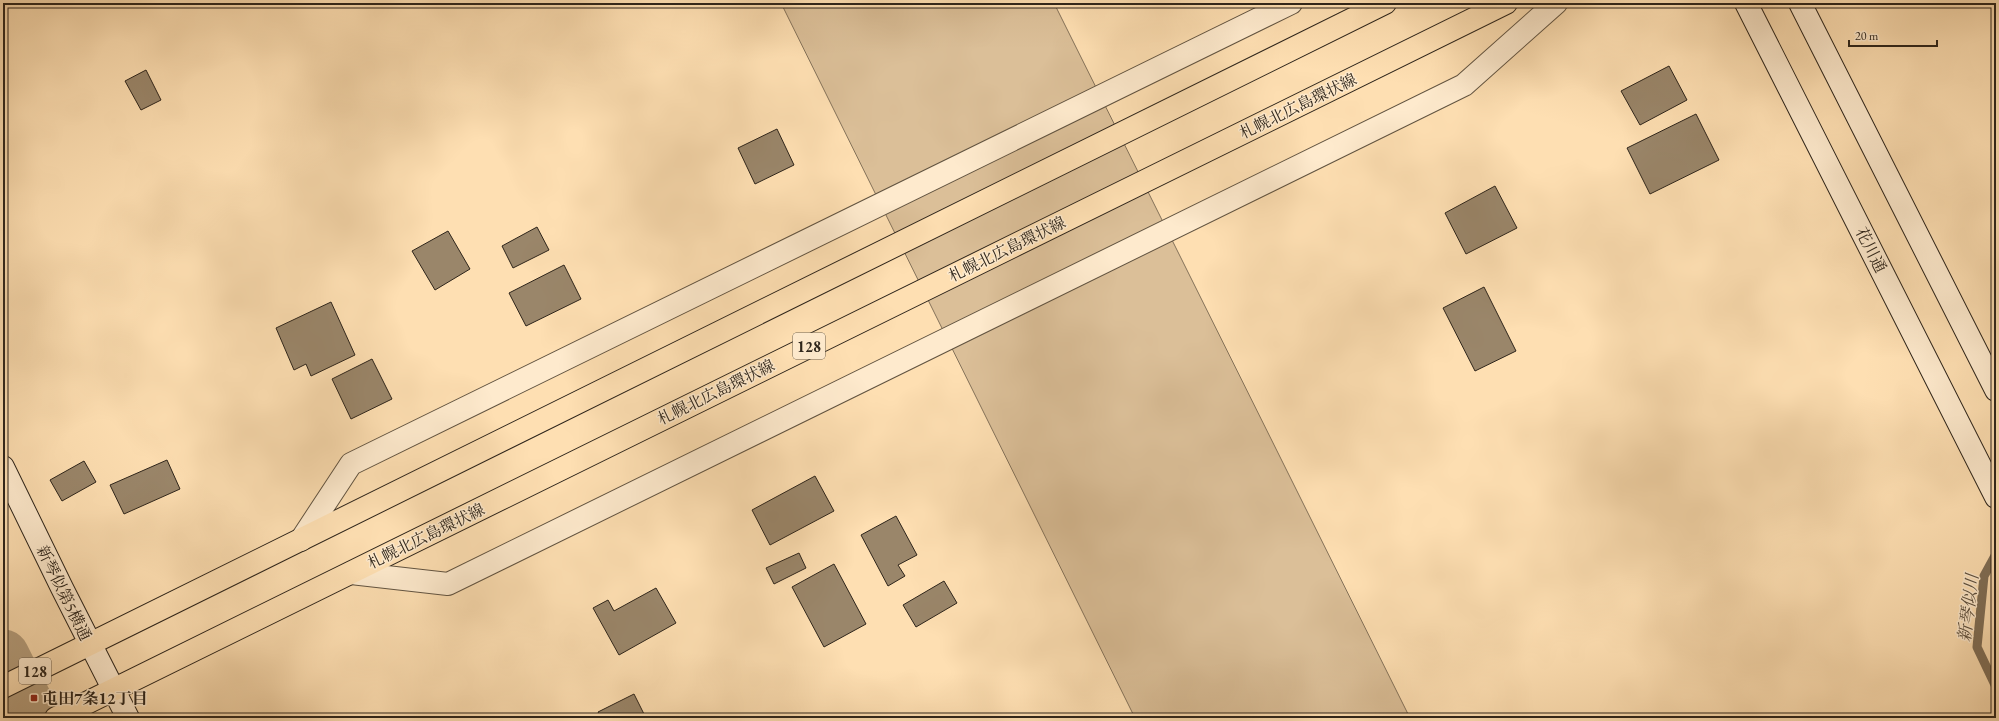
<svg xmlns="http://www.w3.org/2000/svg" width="1999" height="721" viewBox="0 0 1999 721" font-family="'EB Garamond','Noto Serif JP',serif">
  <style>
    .green { fill: #dbbf98; stroke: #84725a }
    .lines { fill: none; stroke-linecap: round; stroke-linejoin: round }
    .stream { stroke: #806f57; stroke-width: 9 }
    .river { stroke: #b7a07f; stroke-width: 53 }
    .building { fill: #9a866a; stroke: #2e251b }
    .street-casing { stroke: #625441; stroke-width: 24 }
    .secondary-casing { stroke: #2e251b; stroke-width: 24 }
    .primary-casing { stroke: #2e251b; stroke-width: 24 }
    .street { stroke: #feeacd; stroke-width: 22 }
    .secondary { stroke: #feeacd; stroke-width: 22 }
    .primary { stroke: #fedfb2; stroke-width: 22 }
    .poi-dot { fill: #8f2418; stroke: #feeacd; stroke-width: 1.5 }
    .labels { text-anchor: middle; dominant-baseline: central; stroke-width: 3; stroke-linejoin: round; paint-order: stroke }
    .shield { fill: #feeacd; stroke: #6c6050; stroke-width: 1 }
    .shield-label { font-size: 15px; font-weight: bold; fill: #2e251b }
    .street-label { font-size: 16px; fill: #2e251b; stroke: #feeacd }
    .poi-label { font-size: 16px; font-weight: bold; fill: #2e251b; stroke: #feeacd; text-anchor: start }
    .water-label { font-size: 17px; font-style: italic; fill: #5e503e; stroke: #feeacd }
  </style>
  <rect width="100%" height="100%" fill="#fedfb2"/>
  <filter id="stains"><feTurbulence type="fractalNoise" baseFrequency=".005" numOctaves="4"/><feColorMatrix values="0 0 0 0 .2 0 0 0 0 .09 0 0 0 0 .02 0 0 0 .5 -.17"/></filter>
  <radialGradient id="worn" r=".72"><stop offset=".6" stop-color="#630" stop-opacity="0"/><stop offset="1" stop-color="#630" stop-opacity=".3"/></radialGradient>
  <path class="green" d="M 781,3 L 1054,3 L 1410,718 L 1135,718 Z"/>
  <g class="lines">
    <path class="stream" d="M 1996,554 L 1984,576 L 1977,647 L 1996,687"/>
    <path class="river" d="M 3,656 L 34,718"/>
  </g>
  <g class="building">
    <path d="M 1669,66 L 1687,100 L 1640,125 L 1621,91 Z"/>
    <path d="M 146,70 L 161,100 L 141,110 L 125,81 Z"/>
    <path d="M 1696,114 L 1719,160 L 1650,194 L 1627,148 Z"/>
    <path d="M 777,129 L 794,165 L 755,184 L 738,148 Z"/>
    <path d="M 1495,186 L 1517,228 L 1466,254 L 1445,213 Z"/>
    <path d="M 537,227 L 549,250 L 513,268 L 502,246 Z"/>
    <path d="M 448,231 L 470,269 L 435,290 L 412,251 Z"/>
    <path d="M 564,265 L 581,299 L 526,326 L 509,293 Z"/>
    <path d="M 1484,287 L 1516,351 L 1475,371 L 1443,308 Z"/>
    <path d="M 331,302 L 355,355 L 311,376 L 306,364 L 294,370 L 276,328 Z"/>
    <path d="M 372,359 L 392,399 L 351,419 L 332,379 Z"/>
    <path d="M 167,460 L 180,489 L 124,514 L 110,485 Z"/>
    <path d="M 84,461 L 96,482 L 62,501 L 50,480 Z"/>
    <path d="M 815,476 L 834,511 L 770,545 L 752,510 Z"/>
    <path d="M 896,516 L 917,555 L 898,565 L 905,576 L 888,586 L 861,535 Z"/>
    <path d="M 799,553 L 806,568 L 774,584 L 766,568 Z"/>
    <path d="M 834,564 L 866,624 L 824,647 L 792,587 Z"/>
    <path d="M 944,581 L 957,603 L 916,627 L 903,605 Z"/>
    <path d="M 656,588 L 676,623 L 619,655 L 593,608 L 608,600 L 614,611 Z"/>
    <path d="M 634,694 L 646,718 L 601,718 L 598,712 Z"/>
  </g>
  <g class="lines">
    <g class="street-casing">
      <g id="street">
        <path d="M 301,540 L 351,464 L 1291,3"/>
        <path d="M 351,573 L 448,584 L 1464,85 L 1556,3"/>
      </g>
    </g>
    <g class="secondary-casing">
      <g id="secondary">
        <path d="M 1746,3 L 1996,497"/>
        <path d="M 1800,3 L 1996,390"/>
        <path d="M 3,467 L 62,588 L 128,718"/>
      </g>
    </g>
    <g class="primary-casing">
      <g id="primary">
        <path d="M 3,687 L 1385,3"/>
        <path d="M 56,718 L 1506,3"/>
      </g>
    </g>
    <use href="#street" class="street"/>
    <use href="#secondary" class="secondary"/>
    <use href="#primary" class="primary"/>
  </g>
  <rect class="poi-dot" x="30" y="694" width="8" height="8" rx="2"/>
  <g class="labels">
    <g class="shield">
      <rect x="793" y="333" width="32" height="26" rx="3"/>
      <rect x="19" y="658" width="32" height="26" rx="3"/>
    </g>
    <g class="shield-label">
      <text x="809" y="346">128</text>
      <text x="35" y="671">128</text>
    </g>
    <g class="street-label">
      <text transform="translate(1298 106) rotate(-26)">札幌北広島環状線</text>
      <text transform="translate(1007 249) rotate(-26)">札幌北広島環状線</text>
      <text transform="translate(1871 250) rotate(63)">花川通</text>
      <text transform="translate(716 392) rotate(-26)">札幌北広島環状線</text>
      <text transform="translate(426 536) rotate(-26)">札幌北広島環状線</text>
      <text transform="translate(64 593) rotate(64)">新琴似第5横通</text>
    </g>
    <g class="poi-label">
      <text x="42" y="698">屯田7条12丁目</text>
    </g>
    <g class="water-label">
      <text transform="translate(1968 608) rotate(-83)">新琴似川</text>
    </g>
  </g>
  <rect width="1999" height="721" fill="none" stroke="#fedfb2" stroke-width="16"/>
  <rect x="4" y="4" width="1991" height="713" fill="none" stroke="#2e251b" stroke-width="2"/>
  <rect x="8" y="8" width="1983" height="705" fill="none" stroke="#2e251b"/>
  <path d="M1849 40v6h88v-6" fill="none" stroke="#2e251b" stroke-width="2"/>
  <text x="1855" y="40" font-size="12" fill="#2e251b" stroke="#feeacd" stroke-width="3" paint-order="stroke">20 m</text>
  <rect width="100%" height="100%" filter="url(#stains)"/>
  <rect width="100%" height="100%" fill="url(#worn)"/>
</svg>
